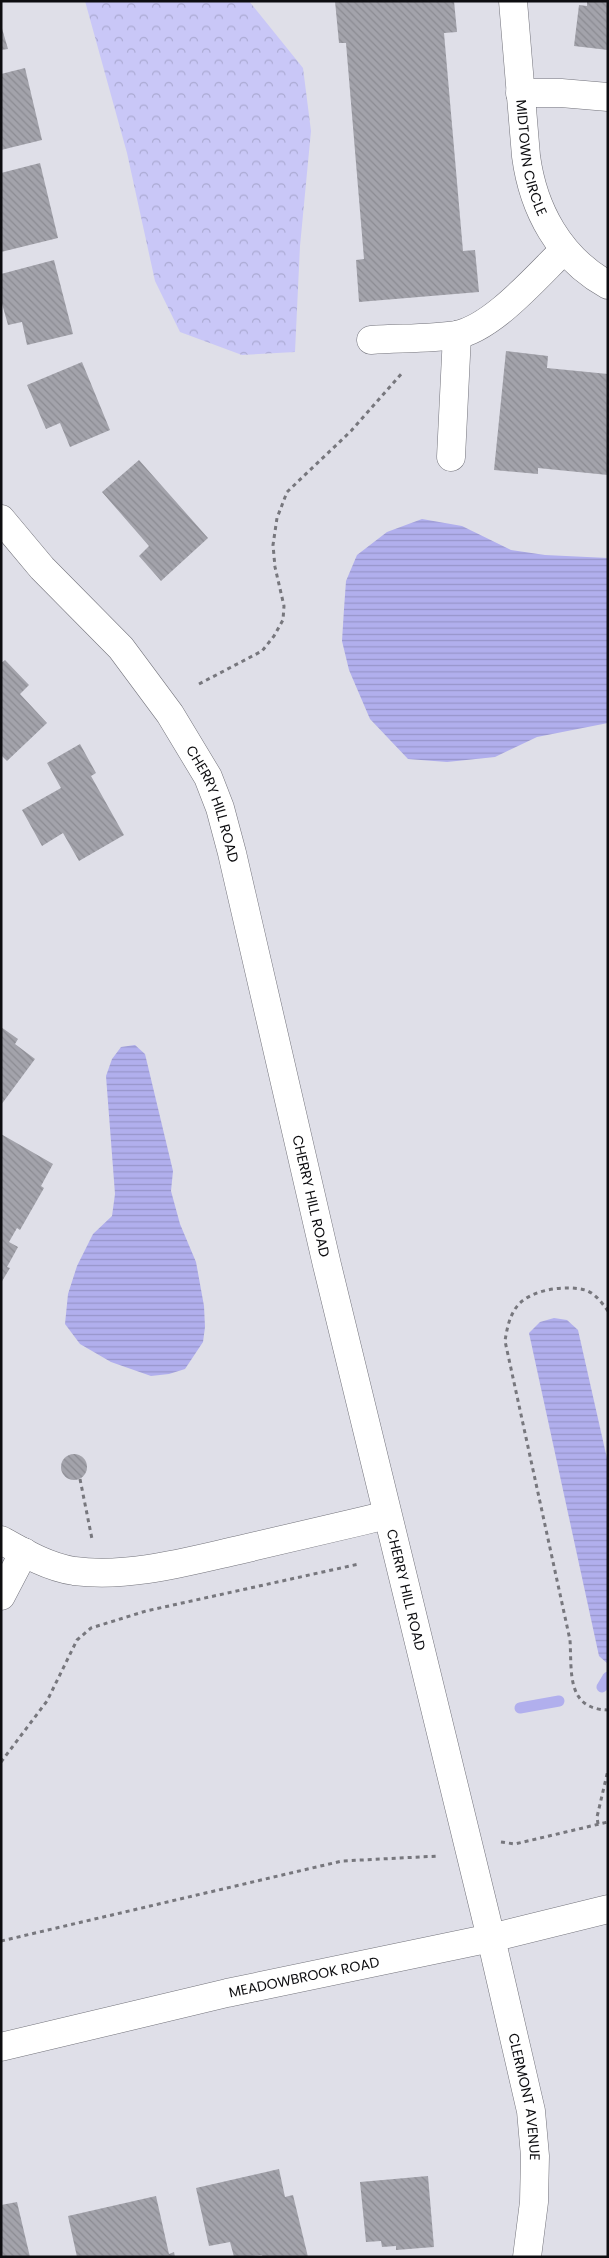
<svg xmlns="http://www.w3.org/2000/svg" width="609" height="2258" viewBox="0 0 609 2258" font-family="Poppins,sans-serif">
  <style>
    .forest { fill: url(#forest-crowns) }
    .water { fill: url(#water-rules) }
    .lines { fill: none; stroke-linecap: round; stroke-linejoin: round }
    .stream { stroke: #b1afed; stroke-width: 11 }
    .building { fill: url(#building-back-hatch) }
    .minor-casing { stroke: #73737b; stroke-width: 29 }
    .path { stroke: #77777d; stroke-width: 3; stroke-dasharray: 4 4; stroke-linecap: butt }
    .minor { stroke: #fff; stroke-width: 28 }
    .labels { text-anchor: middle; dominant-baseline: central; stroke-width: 4; stroke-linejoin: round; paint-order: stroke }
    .street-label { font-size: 14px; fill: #0d0d10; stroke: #ececf5 }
  </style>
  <defs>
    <pattern id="forest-crowns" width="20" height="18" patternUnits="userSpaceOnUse" patternTransform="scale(1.25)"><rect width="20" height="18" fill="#c9c7f7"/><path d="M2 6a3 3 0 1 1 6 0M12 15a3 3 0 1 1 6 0" fill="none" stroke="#abaad3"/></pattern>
    <pattern id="water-rules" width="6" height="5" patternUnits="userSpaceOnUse" patternTransform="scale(1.25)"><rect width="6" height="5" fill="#b1afed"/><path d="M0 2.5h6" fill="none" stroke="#9795ca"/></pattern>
    <pattern id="building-back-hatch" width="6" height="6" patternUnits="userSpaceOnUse" patternTransform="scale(1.25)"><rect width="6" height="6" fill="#a3a3ab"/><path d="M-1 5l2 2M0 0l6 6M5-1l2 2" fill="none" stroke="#8b8b92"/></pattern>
  </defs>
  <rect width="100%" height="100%" fill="#dfdfe8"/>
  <path class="forest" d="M 85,1 L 249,1 L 303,68 L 311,131 L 300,246 L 295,352 L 242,355 L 180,332 L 155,281 L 127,153 Z"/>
  <g class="water">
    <path d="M 422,519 L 462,526 L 511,550 L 545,555 L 608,558 L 608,723 L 537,737 L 495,757 L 447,762 L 408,759 L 370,719 L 349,670 L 342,641 L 344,609 L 346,581 L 357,555 L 387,532 Z"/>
    <path d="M 135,1045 L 145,1054 L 173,1171 L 171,1191 L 180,1224 L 196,1262 L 204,1306 L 205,1327 L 203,1342 L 185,1369 L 169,1374 L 151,1376 L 111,1362 L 80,1344 L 65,1324 L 68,1294 L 77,1266 L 93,1234 L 112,1216 L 115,1194 L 106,1076 L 112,1059 L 121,1047 Z"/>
    <path d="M 554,1318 L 567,1320 L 578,1330 L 608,1463 L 608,1664 L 599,1656 L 529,1333 L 540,1322 Z"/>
  </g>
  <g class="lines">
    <g class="stream">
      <path d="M 602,1687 L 608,1677"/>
      <path d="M 520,1708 L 559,1701"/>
    </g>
  </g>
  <g class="building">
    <path d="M 335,1 L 454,1 L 457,32 L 444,33 L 463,251 L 475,250 L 479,292 L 359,302 L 356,260 L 364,259 L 346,43 L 339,43 Z"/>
    <path d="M 587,1 L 608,1 L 608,50 L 574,46 L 579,5 L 587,6 Z"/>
    <path d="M 1,25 L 8,49 L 1,50 Z"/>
    <path d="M 25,68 L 42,140 L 1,150 L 1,74 Z"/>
    <path d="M 40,163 L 58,238 L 1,252 L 1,173 Z"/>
    <path d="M 54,260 L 73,334 L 27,345 L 22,322 L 8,325 L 1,300 L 1,274 Z"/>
    <path d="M 506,351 L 548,356 L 547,368 L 608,374 L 608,475 L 538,468 L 538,474 L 494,470 Z"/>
    <path d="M 82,362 L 110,430 L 70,447 L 60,423 L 46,429 L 27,385 Z"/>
    <path d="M 139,460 L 208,538 L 161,581 L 139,556 L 149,546 L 102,492 Z"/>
    <path d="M 5,660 L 29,685 L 20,694 L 47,723 L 7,761 L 1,755 L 1,663 Z"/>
    <path d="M 80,744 L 96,773 L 91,776 L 124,835 L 79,861 L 63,833 L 42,846 L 22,810 L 61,788 L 47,763 Z"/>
    <path d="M 1,1027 L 18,1039 L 15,1044 L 35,1059 L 1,1105 Z"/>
    <path d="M 1,1134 L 53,1164 L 41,1186 L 44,1188 L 20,1230 L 17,1228 L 9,1242 L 18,1247 L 7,1267 L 10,1268 L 1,1283 Z"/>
    <circle cx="74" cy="1467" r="13"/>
    <path d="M 279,2169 L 285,2197 L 293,2195 L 308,2257 L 263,2257 L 262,2255 L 234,2257 L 230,2242 L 209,2246 L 196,2188 Z"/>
    <path d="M 428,2176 L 434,2247 L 396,2250 L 396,2246 L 382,2247 L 381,2241 L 366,2242 L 360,2182 Z"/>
    <path d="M 156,2196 L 169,2254 L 174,2252 L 175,2257 L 77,2257 L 68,2216 Z"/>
    <path d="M 17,2202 L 30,2257 L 1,2257 L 1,2205 Z"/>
  </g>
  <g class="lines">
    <g class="minor-casing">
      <g id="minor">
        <path id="s1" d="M 513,1 L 526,156 C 533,209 559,258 608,285"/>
        <path d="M 520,93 L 561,93 L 608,97"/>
        <path d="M 371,340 C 399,338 429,339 456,335 C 493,328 537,276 564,250"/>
        <path d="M 451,457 L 457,335"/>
        <path id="s2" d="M 1,519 L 42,568 L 121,648 L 170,714 L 208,777 L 220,808 L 232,853 L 327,1265 L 491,1938 L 531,2111 L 535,2156 L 534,2202 L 527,2257"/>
        <path d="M 1,1540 C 24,1553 48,1567 74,1571 C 129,1578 186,1562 239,1550 C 289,1538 338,1527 387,1515"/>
        <path d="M 1,1596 L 24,1552"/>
        <path id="s3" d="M 1,2047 L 227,1993 L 491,1938 L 608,1909"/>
      </g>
    </g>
    <g class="path">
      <path d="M 199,684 L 262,651 L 274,636 L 283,620 L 284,606 L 275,567 L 273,545 L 277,518 L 287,492 L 351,431 L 403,372"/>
      <path d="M 608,1311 C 602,1303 595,1293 585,1290 C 566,1285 536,1289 521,1302 C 510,1312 507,1328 505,1341 L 570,1640 C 572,1672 566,1709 608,1710"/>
      <path d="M 80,1479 L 92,1539"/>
      <path d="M 1,1762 L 47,1701 L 77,1640 L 91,1628 L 146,1611 L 359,1564"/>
      <path d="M 598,1824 L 597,1817 L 608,1770"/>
      <path d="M 501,1842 L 515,1844 L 608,1822"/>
      <path d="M 1,1941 L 342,1861 L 439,1856"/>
    </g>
    <use href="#minor" class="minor"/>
  </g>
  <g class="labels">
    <g class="street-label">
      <text stroke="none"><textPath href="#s1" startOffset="158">MIDTOWN CIRCLE</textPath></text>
      <text stroke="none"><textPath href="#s2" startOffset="359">CHERRY HILL ROAD</textPath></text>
      <text stroke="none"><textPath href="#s2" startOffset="764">CHERRY HILL ROAD</textPath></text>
      <text stroke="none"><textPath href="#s2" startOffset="1169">CHERRY HILL ROAD</textPath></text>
      <text stroke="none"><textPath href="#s3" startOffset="311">MEADOWBROOK ROAD</textPath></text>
      <text stroke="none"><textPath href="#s2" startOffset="1690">CLERMONT AVENUE</textPath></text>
    </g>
  </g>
  <rect width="609" height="2258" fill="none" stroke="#0d0d10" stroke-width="5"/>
</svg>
